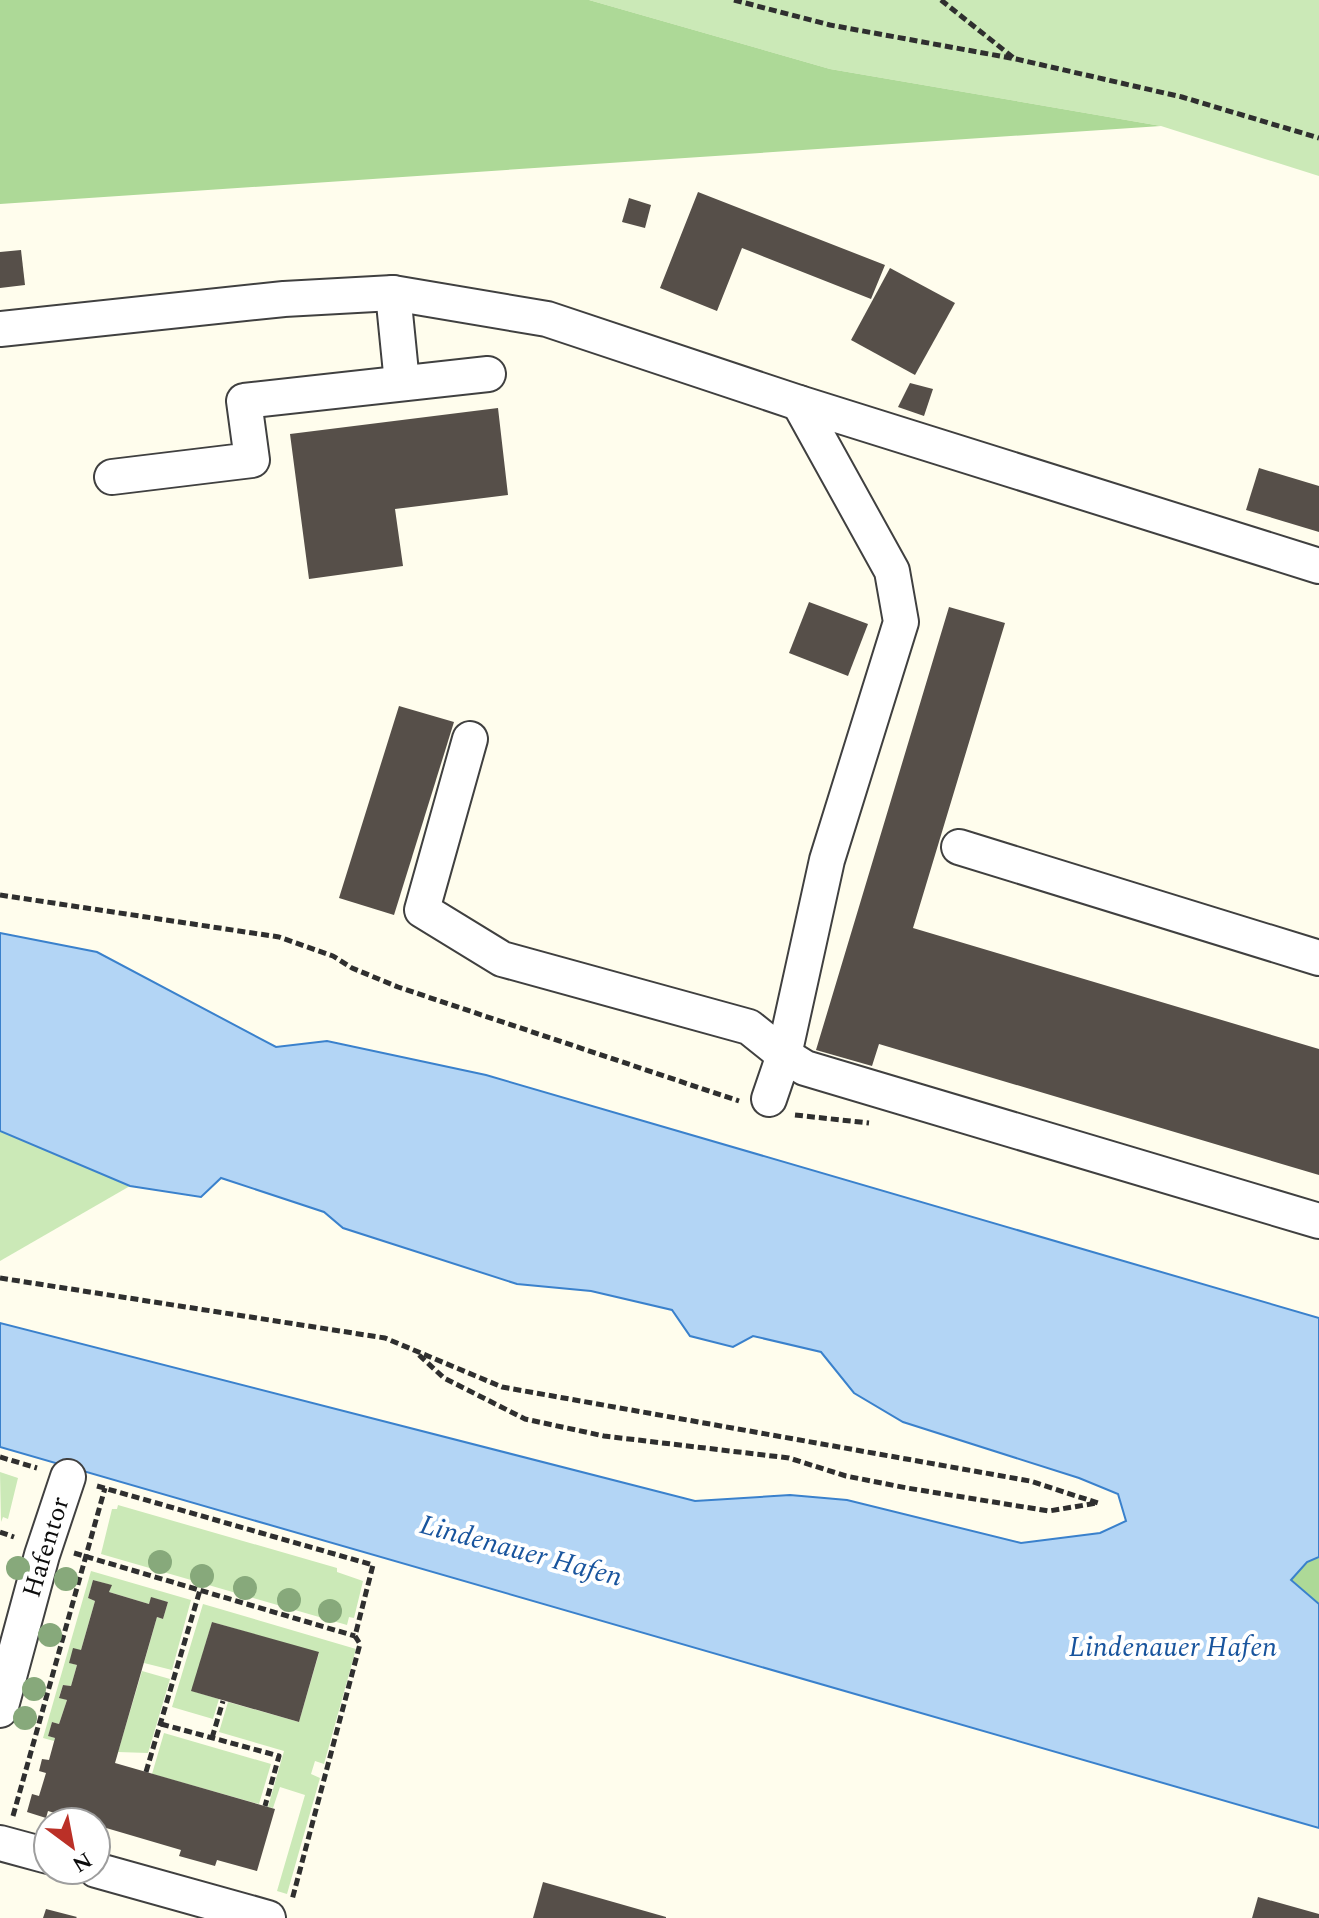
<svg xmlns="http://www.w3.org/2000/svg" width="1319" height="1918" viewBox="0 0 1319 1918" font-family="Spectral,serif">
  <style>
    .green { fill: #cbe9b7 }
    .forest { fill: #add997 }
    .water { fill: #b3d5f5; stroke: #3a81cc; stroke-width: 2 }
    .building { fill: #564f49 }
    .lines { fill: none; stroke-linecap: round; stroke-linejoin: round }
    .minor-casing { stroke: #404040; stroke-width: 38 }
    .path { stroke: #2f2f2f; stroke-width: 5; stroke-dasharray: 8 4; stroke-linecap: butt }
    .minor { stroke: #fff; stroke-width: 34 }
    .tree { fill: #87a97b }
    .labels { text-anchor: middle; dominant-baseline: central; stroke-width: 8; stroke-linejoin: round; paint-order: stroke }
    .street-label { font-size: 26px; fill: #0d0d0d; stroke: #fff }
    .water-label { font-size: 28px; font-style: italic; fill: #18549d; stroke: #fff }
  </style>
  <rect width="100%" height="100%" fill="#fffded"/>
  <g class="green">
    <path d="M 589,0 L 1319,0 L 1319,176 L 1161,126 L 830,69 Z"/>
    <path d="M 0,1131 L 130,1186 L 0,1261 Z"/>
    <path d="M 0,1472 L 18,1478 L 8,1519 L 3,1517 L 1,1522 Z"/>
    <path d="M 118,1505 L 337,1568 L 337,1572 L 363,1581 L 354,1618 L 349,1617 L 347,1625 L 101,1554 L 112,1509 L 117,1509 Z"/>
    <path d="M 91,1571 L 191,1600 L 172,1670 L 144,1663 L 157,1617 L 163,1619 L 168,1602 L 152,1598 L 149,1604 L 109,1592 L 111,1585 L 93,1580 L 88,1598 L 95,1601 L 81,1650 L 70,1663 L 77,1665 L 71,1686 L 63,1685 L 59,1697 L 67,1700 L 59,1724 L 52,1722 L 48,1736 L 55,1738 L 54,1741 L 43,1738 Z"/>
    <path d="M 203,1604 L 356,1649 L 324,1764 L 315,1761 L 311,1774 L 320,1778 L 287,1894 L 277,1891 L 305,1795 L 280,1787 L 273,1808 L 268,1807 L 284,1751 L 219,1732 L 228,1702 L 299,1722 L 319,1653 L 212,1622 L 192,1691 L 219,1699 L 213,1719 L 172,1707 Z"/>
    <path d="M 142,1671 L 170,1679 L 148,1753 L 118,1752 Z"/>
    <path d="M 164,1733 L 271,1764 L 259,1804 L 152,1774 Z"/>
  </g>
  <g class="forest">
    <path d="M 0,0 L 589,0 L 830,69 L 1161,126 L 0,204 Z"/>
    <path d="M 1319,1557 L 1319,1604 L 1291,1580 L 1307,1562 Z"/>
  </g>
  <path class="water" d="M 0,933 L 97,952 L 276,1047 L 327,1041 L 486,1075 L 1319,1318 L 1319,1557 L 1307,1562 L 1291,1580 L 1319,1604 L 1319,1828 L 0,1447 L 0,1323 L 695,1501 L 790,1495 L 847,1500 L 1021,1543 L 1100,1533 L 1126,1521 L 1118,1494 L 1079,1478 L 903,1422 L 854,1393 L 821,1352 L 753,1336 L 733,1347 L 690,1336 L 672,1310 L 591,1291 L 517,1284 L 343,1228 L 324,1212 L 221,1178 L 201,1197 L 130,1186 L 0,1131 Z"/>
  <g class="building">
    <path d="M 698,192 L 885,265 L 871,299 L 742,248 L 717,311 L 660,288 Z"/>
    <path d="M 629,198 L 651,205 L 645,228 L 622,222 Z"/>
    <path d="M 21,250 L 25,285 L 0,288 L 0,252 Z"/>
    <path d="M 890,268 L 955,303 L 915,375 L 851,340 Z"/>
    <path d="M 910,383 L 933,389 L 924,416 L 898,407 Z"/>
    <path d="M 498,408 L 508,495 L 395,509 L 403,566 L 309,579 L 290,434 Z"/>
    <path d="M 1259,468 L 1319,486 L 1319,532 L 1246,510 Z"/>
    <path d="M 809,602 L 868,624 L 848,676 L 789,653 Z"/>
    <path d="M 949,607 L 1005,623 L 913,928 L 1319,1049 L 1319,1175 L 879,1044 L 872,1066 L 816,1050 Z"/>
    <path d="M 399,706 L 454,722 L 394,915 L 339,898 Z"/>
    <path d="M 93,1580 L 112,1585 L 109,1592 L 149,1604 L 151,1597 L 168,1602 L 163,1619 L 157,1617 L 115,1763 L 275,1809 L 257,1871 L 217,1860 L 215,1866 L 179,1856 L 181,1850 L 96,1825 L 96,1822 L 84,1822 L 48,1811 L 46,1818 L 27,1812 L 32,1794 L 39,1796 L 46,1773 L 39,1771 L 42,1759 L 49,1760 L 55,1738 L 48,1736 L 52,1722 L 59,1724 L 67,1700 L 59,1698 L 63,1685 L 71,1686 L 77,1665 L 69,1663 L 73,1648 L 81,1650 L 95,1601 L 88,1598 Z"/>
    <path d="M 212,1622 L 319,1652 L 299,1722 L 191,1691 Z"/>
    <path d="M 543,1882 L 666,1917 L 666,1918 L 533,1918 Z"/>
    <path d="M 1258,1897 L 1319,1914 L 1319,1918 L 1252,1918 Z"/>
    <path d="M 46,1909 L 77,1917 L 76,1918 L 43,1918 Z"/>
  </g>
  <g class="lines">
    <g class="minor-casing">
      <g id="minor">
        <path d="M 393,293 L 402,383"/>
        <path d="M 0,329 L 284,299 L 393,293 L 547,319 L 799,403 L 1319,566"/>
        <path d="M 112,477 L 252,460 L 244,401 L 488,374"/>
        <path d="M 470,739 L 422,910 L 502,959 L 749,1027 L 784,1055 L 805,1068 L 1319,1221"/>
        <path d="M 959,847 L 1319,958"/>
        <path d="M 769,1099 L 784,1055 L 827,860 L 901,622 L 892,571 L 799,403"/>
        <path d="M 0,1710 L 42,1555 L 68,1477"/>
        <path d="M 0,1843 L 48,1856"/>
        <path d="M 96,1870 L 268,1918"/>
      </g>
    </g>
    <g class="path">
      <path d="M 734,0 L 830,25 L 1016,59 L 1182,97 L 1319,138"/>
      <path d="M 941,0 L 1015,59"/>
      <path d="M 0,895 L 279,937 L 333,956 L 352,968 L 398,987 L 739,1101"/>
      <path d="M 795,1115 L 869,1123"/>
      <path d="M 0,1278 L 385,1338 L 502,1387 L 1030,1481 L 1098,1503"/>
      <path d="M 419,1355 L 444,1378 L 525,1419 L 604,1436 L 789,1458 L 846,1476 L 907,1488 L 1049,1511 L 1097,1503"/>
      <path d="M 0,1457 L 37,1468"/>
      <path d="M 97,1486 L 373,1565 L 355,1636 L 360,1644 L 292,1900"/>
      <path d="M 0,1532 L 14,1537"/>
      <path d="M 74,1553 L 355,1636"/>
      <path d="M 161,1724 L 279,1756 L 265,1806"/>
      <path d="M 212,1738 L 223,1701"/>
      <path d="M 146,1772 L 200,1590"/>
      <path d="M 13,1816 L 105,1488"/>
    </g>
    <use href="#minor" class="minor"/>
  </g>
  <g class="tree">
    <circle cx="160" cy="1562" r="12"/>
    <circle cx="18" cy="1568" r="12"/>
    <circle cx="202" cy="1576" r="12"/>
    <circle cx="66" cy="1579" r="12"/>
    <circle cx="245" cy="1588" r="12"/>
    <circle cx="289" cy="1600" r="12"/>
    <circle cx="330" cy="1611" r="12"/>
    <circle cx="50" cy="1635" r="12"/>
    <circle cx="34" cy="1689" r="12"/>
    <circle cx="25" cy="1718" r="12"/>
  </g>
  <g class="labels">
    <g class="street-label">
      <text transform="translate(46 1547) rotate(-73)">Hafentor</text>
    </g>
    <g class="water-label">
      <text transform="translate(521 1551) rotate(15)">Lindenauer Hafen</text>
      <text x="1173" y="1647">Lindenauer Hafen</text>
    </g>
  </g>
  <g transform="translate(72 1846) rotate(148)"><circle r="38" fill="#ffffff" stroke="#9e9e9e" stroke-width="2"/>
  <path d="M0-6L14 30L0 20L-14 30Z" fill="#bb3027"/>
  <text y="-12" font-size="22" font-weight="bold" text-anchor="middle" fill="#0d0d0d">N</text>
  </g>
</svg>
